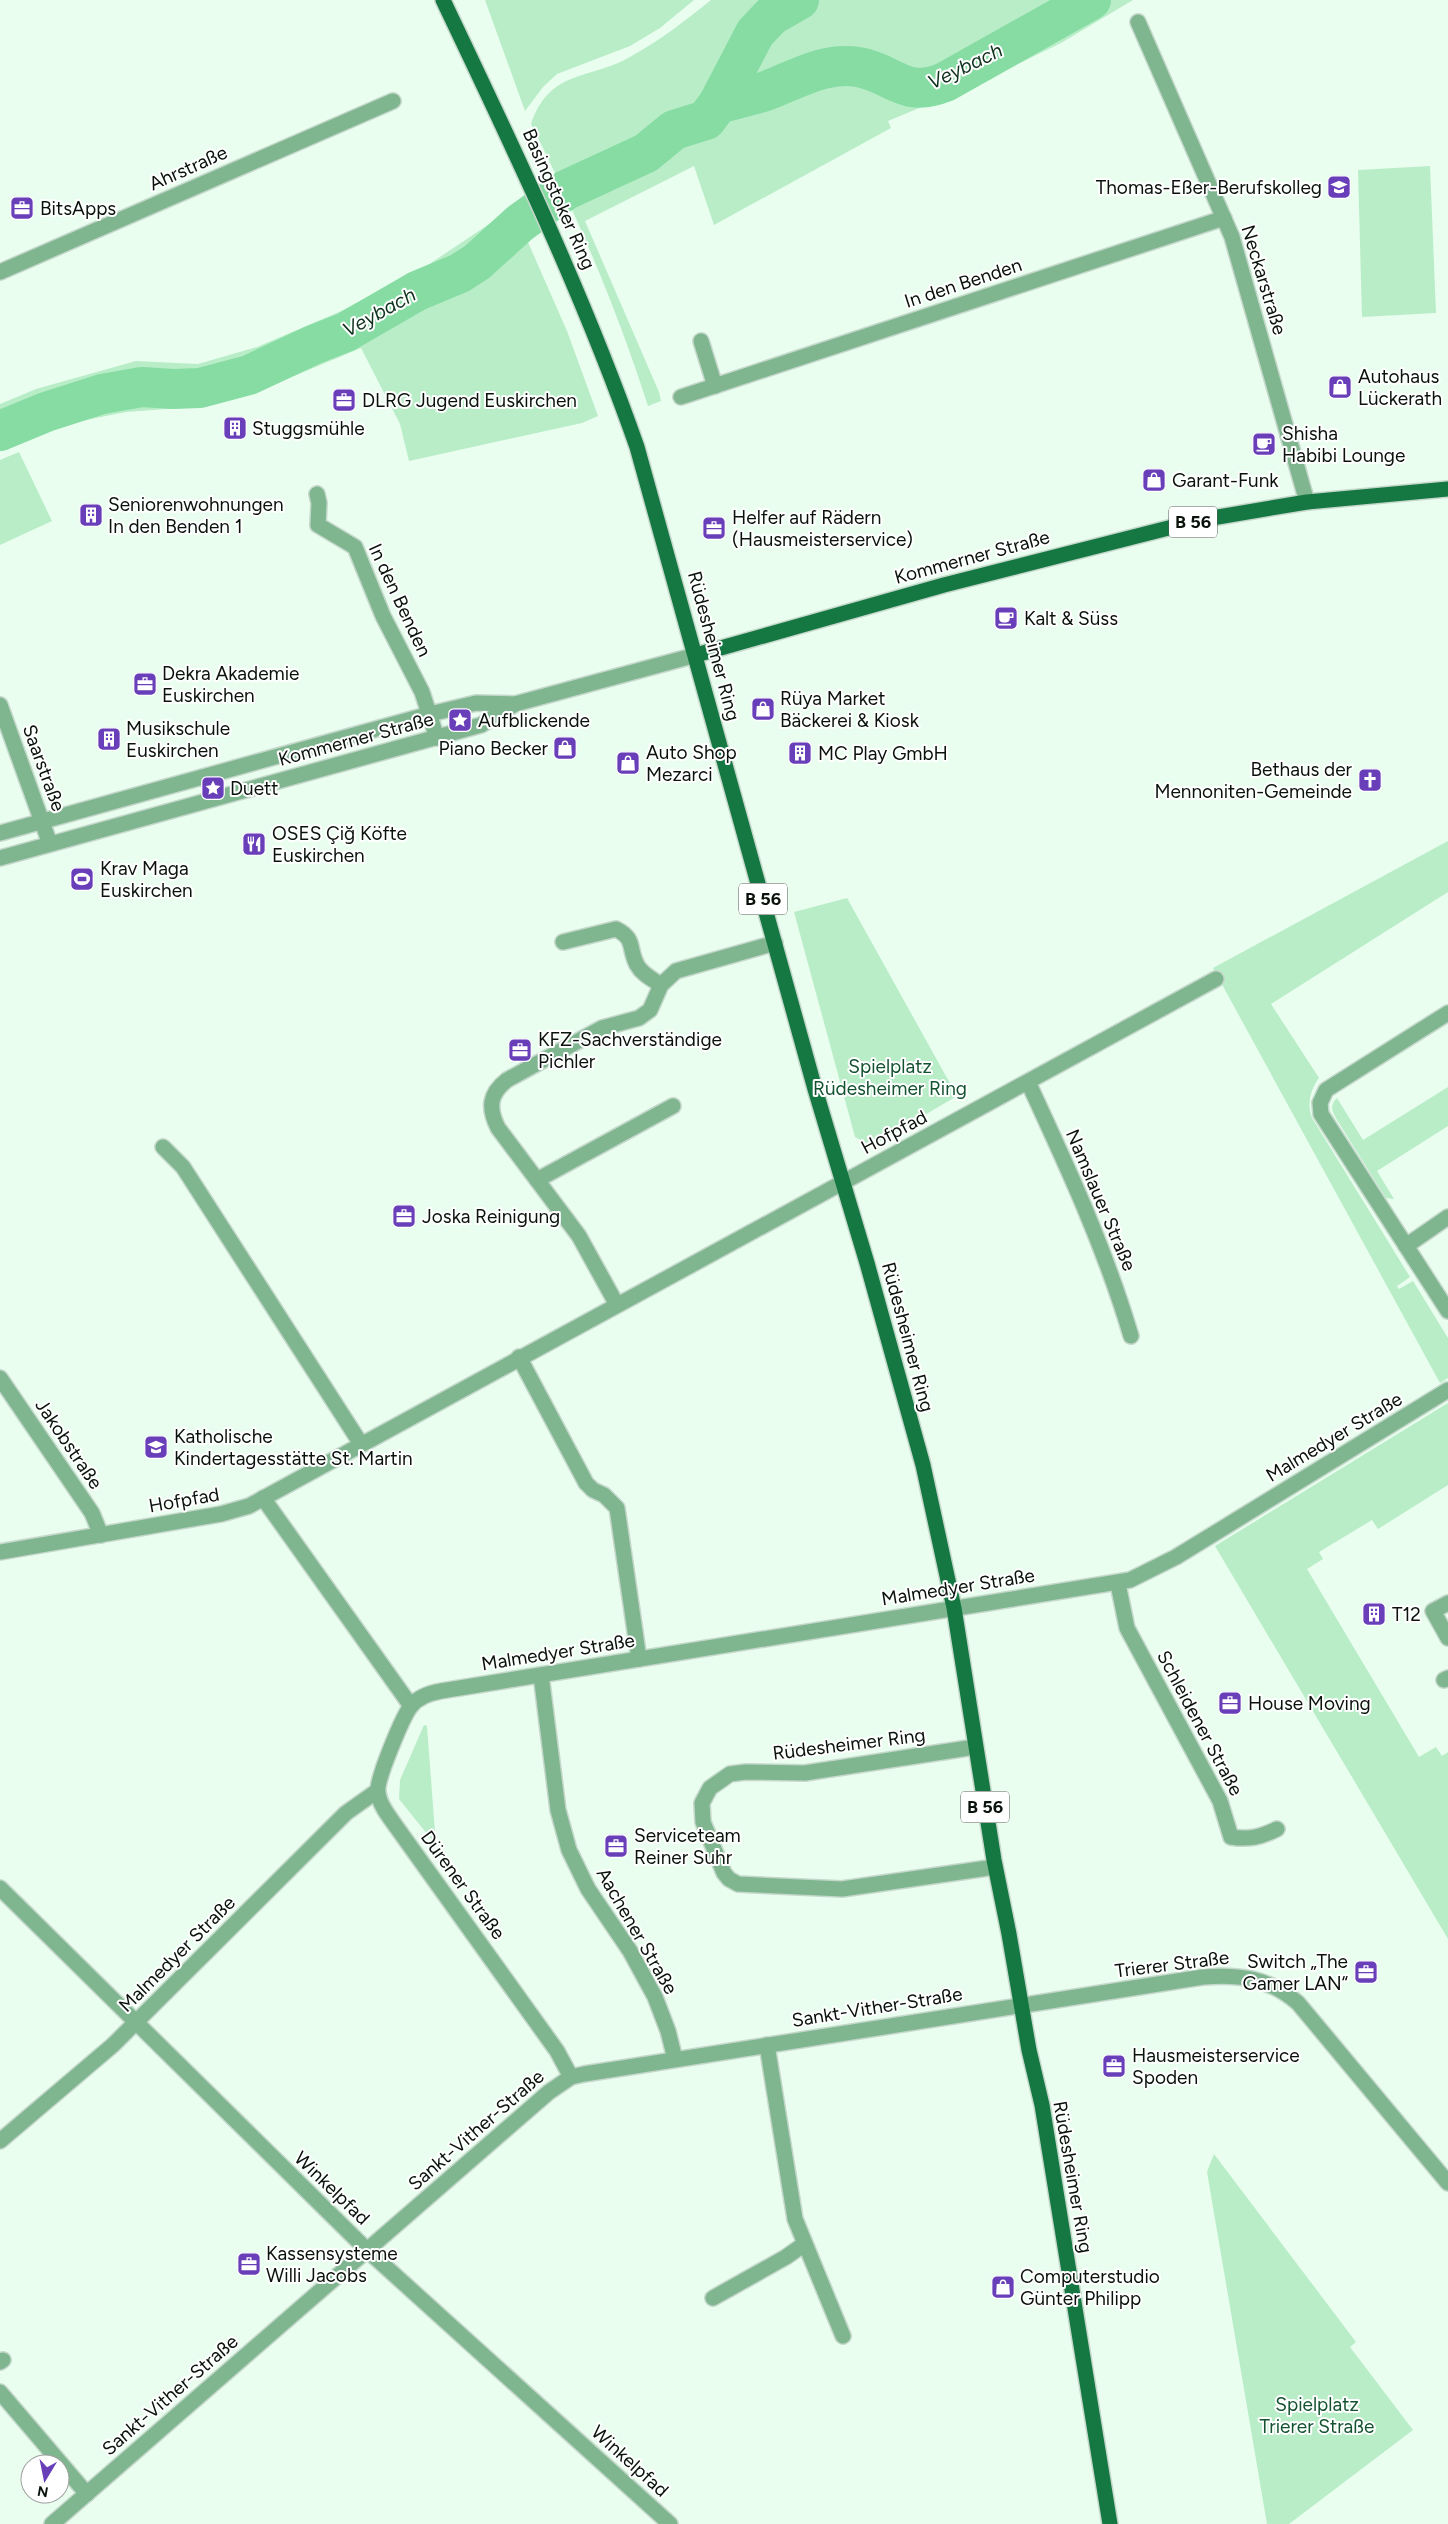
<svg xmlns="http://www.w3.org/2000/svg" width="1448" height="2524" viewBox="0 0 1448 2524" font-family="Figtree,sans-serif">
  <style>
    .green { fill: #b9edc8 }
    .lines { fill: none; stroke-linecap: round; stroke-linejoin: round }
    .river { stroke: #87dca3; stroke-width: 40 }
    .minor-casing { stroke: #c5d8cb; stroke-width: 18 }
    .major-casing { stroke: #c5d8cb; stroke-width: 18 }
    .minor { stroke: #7fb690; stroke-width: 15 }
    .major { stroke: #157843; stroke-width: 15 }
    .labels { text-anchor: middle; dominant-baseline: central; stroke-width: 4; stroke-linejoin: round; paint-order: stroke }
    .shield { fill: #fff; stroke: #545955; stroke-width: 1 }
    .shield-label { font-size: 18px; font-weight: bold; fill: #0a120c }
    .street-label { font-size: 19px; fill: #0a120c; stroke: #fff }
    .poi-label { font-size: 19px; fill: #0a120c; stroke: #fff; text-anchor: start }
    .park-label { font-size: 19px; fill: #13522f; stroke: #fff }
    .water-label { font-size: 20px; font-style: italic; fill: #0f331d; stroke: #fff }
  </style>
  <rect width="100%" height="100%" fill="#e9feef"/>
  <g class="green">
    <path d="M 485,0 L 694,0 L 660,28 L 630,46 L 557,74 L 543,87 L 525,111 Z"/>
    <path d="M 711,0 L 1133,0 L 1061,43 L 977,84 L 888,121 L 891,128 L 714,225 L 694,166 L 585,221 L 659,392 L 661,401 L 648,406 C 617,309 577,215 531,124 C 550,69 589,80 630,57 C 659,41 685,21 711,0 Z"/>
    <path d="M 1430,166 L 1436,313 L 1362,317 L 1358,170 Z"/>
    <path d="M 513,208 L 567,331 L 598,416 L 582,423 L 409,461 L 400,424 L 361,348 L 256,392 L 207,406 L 126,412 L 56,426 L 0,451 L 0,404 L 36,389 L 136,361 L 198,364 L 257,347 L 339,312 L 425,267 Z"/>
    <path d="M 19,452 L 52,521 L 0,545 L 0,460 Z"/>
    <path d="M 1448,841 L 1448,892 L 1271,1004 L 1319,1078 C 1310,1090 1307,1104 1312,1118 L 1410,1277 L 1397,1286 L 1399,1289 L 1413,1281 L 1448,1338 L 1448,1378 L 1440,1383 L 1213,968 Z"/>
    <path d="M 847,898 L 957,1096 L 872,1146 L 855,1137 L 794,912 Z"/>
    <path d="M 1448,1087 L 1448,1126 L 1377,1171 L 1394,1199 L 1386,1198 L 1337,1120 C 1332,1111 1329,1106 1337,1098 L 1363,1140 Z"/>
    <path d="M 1448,1403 L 1448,1485 L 1378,1529 L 1372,1520 L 1319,1552 L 1323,1559 L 1307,1569 L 1419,1757 L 1436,1747 L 1442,1756 L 1448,1752 L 1448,1939 L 1215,1546 Z"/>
    <path d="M 424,1725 L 427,1726 L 436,1845 L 399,1799 L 400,1780 Z"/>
    <path d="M 1214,2154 L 1356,2342 L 1350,2347 L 1413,2430 L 1289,2524 L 1267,2524 L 1207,2172 Z"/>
  </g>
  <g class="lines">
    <g class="river">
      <path d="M 718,104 C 733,100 748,96 763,92 C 794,81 824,61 858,67 C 894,73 903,99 945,82 L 1091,0"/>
      <path d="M 0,431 L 46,412 L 102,394 L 142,387 L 173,389 L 200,388 L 249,375 L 313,345 L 346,332 L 417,291 L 460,273 L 477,262 L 520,223 L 566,190 L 646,153 L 674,130 L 706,120 L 718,104 L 755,33 L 771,16 L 799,0"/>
    </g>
    <g class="minor-casing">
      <g id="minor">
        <path d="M 1138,22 L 1232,237 L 1307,502"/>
        <path d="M 0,272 L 393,101"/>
        <path d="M 701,341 L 715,386"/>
        <path d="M 681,397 L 1224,218"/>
        <path d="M 317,494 L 319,503 L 318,525 L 355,547 L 383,616 L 422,692 L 437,738"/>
        <path d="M 0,705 L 50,844"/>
        <path d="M 0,833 L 430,714 L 476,703 L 515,704"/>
        <path d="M 0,858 L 481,725 L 515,704 L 696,655"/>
        <path d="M 563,942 L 616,929 C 636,939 628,948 637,965 C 642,974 652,979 661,985"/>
        <path d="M 1448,1013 L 1326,1090 L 1320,1103 L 1321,1114 L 1448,1311"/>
        <path d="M 1028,1082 C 1067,1166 1105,1248 1131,1336"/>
        <path d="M 163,1147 L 183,1167 L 361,1444"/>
        <path d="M 537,1180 L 673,1106"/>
        <path d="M 1406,1246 L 1448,1217"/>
        <path d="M 617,1305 L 579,1236 L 498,1128 C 488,1108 489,1094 507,1080 L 602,1028 L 639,1018 L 650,1010 L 661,985 L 676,971 L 775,943"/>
        <path d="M 519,1357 L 586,1483 L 593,1490 L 604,1495 L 617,1508 L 639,1659"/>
        <path d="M 0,1378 L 92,1513 L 101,1535"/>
        <path d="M 263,1498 L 411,1706"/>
        <path d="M 0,1552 L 221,1514 L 249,1506 L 1216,979"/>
        <path d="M 1118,1584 L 1127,1628 L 1220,1801 L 1231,1837 C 1249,1840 1261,1837 1277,1829"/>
        <path d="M 1448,1603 L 1433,1611 L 1448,1638"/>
        <path d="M 541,1675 L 558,1810 L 569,1850 L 588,1889 L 630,1951 L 655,1997 L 668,2031 L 675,2059"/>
        <path d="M 1444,1680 L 1448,1678"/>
        <path d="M 975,1747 L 805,1773 L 746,1772 L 730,1774 L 710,1788 L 702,1803 L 703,1822 L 724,1873 L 729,1879 L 738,1884 L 842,1889 L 995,1867"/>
        <path d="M 0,1888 L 367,2250 L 670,2524"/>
        <path d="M 767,2045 L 795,2219 L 843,2336"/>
        <path d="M 571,2077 L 557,2051 L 395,1825 C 388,1815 379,1804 378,1792 C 376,1780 403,1716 411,1706 C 418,1697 430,1693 441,1691 L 1130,1580 L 1176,1557 L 1448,1390"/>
        <path d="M 0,2141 L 113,2045 L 346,1813 L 377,1791"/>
        <path d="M 713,2298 L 786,2257 L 803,2245"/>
        <path d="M 0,2362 L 3,2360"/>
        <path d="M 0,2392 L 87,2494"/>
        <path d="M 52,2524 L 549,2092 L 571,2077 L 584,2074 L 1203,1977 C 1240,1974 1269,1978 1298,2003 L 1448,2183"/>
      </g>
    </g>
    <g class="major-casing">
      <g id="major">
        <path d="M 443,0 C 513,147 583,293 637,447 L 815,1089 L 867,1263 L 923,1465 L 954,1608 L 994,1860 L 1009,1934 L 1029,2050 L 1042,2105 L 1110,2524"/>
        <path d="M 696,655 L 944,585 L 1200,520 L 1307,502 L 1448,489"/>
      </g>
    </g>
    <use href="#minor" class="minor"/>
    <use href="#major" class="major"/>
  </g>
  <defs>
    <g id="university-square" transform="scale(1.25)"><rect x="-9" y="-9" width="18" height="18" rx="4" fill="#683fb8" stroke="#fff"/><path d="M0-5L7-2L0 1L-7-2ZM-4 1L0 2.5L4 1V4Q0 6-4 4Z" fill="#fff"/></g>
    <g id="office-square" transform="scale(1.25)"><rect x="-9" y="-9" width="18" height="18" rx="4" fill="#683fb8" stroke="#fff"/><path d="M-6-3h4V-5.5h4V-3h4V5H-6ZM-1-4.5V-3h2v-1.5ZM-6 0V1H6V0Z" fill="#fff"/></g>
    <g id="shop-square" transform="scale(1.25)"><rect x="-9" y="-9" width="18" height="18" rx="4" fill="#683fb8" stroke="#fff"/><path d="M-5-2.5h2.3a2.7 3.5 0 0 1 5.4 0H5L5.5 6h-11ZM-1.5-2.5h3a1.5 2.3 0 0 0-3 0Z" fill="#fff"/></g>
    <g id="building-square" transform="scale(1.25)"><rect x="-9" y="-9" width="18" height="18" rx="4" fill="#683fb8" stroke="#fff"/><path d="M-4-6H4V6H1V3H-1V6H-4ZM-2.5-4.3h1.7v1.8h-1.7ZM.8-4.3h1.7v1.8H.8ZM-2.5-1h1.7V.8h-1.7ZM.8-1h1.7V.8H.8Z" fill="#fff"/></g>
    <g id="cafe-square" transform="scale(1.25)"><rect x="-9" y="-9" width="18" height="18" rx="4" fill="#683fb8" stroke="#fff"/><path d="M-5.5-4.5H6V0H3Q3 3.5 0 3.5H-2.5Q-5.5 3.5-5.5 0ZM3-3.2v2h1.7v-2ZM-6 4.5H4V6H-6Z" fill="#fff"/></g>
    <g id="sight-square" transform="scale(1.25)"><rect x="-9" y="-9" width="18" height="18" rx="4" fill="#683fb8" stroke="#fff"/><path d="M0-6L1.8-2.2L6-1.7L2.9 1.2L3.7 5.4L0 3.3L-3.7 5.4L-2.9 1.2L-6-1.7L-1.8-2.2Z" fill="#fff"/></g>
    <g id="church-square" transform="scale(1.25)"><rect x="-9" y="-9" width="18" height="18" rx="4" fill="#683fb8" stroke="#fff"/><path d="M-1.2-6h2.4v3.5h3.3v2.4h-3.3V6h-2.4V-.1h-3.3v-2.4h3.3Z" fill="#fff"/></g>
    <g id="restaurant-square" transform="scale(1.25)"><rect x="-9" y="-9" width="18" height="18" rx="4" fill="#683fb8" stroke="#fff"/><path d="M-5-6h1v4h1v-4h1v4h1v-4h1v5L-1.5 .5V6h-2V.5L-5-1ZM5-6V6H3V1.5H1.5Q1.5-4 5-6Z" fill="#fff"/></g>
    <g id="stadium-square" transform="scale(1.25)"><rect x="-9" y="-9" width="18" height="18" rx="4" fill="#683fb8" stroke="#fff"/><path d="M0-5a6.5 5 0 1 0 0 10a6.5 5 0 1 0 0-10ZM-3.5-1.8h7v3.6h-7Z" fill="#fff"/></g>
    <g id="school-square" transform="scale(1.25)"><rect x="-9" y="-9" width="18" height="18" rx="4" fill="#683fb8" stroke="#fff"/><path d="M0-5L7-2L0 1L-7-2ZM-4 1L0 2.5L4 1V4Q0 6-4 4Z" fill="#fff"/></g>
  </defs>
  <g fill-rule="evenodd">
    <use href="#university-square" x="1339" y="187"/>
    <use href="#office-square" x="22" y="208"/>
    <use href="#shop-square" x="1340" y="387"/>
    <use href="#office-square" x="344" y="400"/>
    <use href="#building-square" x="235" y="428"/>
    <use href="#cafe-square" x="1264" y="444"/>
    <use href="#shop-square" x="1154" y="480"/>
    <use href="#building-square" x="91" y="515"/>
    <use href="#office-square" x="714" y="528"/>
    <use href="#cafe-square" x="1006" y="618"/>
    <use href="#office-square" x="145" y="684"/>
    <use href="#shop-square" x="763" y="709"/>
    <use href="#sight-square" x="460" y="720"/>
    <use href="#building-square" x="109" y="739"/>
    <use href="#shop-square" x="565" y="748"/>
    <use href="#building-square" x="800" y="753"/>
    <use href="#shop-square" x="628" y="763"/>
    <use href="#church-square" x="1370" y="780"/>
    <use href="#sight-square" x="213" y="788"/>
    <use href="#restaurant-square" x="254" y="844"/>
    <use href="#stadium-square" x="82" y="879"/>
    <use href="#office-square" x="520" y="1050"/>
    <use href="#office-square" x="404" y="1216"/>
    <use href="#school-square" x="156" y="1447"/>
    <use href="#building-square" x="1374" y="1614"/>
    <use href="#office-square" x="1230" y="1703"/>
    <use href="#office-square" x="616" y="1846"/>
    <use href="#office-square" x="1366" y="1972"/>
    <use href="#office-square" x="1114" y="2066"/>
    <use href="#office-square" x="249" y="2264"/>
    <use href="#shop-square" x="1003" y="2287"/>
  </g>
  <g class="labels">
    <g class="shield">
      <rect x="1169" y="506.5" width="48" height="31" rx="4"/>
      <rect x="739" y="883.5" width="48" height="31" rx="4"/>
      <rect x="961" y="1791.5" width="48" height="31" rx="4"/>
    </g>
    <g class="shield-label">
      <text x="1193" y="522">B 56</text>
      <text x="763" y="899">B 56</text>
      <text x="985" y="1807">B 56</text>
    </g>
    <g class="street-label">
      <text transform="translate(188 168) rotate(-24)">Ahrstraße</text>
      <text transform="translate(559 199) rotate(66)">Basingstoker Ring</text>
      <text transform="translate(1264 280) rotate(73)">Neckarstraße</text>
      <text transform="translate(963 283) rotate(-18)">In den Benden</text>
      <text transform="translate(972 557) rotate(-15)">Kommerner Straße</text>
      <text transform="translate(400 600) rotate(65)">In den Benden</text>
      <text transform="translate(714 646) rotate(75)">Rüdesheimer Ring</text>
      <text transform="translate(356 739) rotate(-15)">Kommerner Straße</text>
      <text transform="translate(44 768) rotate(70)">Saarstraße</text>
      <text transform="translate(894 1132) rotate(-28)">Hofpfad</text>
      <text transform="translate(1101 1200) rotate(67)">Namslauer Straße</text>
      <text transform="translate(908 1337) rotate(75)">Rüdesheimer Ring</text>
      <text transform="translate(1334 1437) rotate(-31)">Malmedyer Straße</text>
      <text transform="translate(69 1444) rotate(56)">Jakobstraße</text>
      <text transform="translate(184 1500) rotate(-10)">Hofpfad</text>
      <text transform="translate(958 1587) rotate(-9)">Malmedyer Straße</text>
      <text transform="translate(558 1652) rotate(-9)">Malmedyer Straße</text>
      <text transform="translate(1200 1723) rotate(62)">Schleidener Straße</text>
      <text transform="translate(849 1744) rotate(-7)">Rüdesheimer Ring</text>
      <text transform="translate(463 1885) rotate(54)">Dürener Straße</text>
      <text transform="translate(637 1931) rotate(60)">Aachener Straße</text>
      <text transform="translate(177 1954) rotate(-45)">Malmedyer Straße</text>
      <text transform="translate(1172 1964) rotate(-7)">Trierer Straße</text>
      <text transform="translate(877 2007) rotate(-9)">Sankt-Vither-Straße</text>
      <text transform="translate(476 2130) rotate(-41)">Sankt-Vither-Straße</text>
      <text transform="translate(1073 2177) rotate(80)">Rüdesheimer Ring</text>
      <text transform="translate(332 2188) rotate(44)">Winkelpfad</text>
      <text transform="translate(170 2395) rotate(-41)">Sankt-Vither-Straße</text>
      <text transform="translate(630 2461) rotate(42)">Winkelpfad</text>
    </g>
    <g class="poi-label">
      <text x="1322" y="187" text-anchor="end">Thomas-Eßer-Berufskolleg</text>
      <text x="40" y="208">BitsApps</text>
      <text x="1358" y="376">Autohaus<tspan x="1358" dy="22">Lückerath</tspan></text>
      <text x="362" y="400">DLRG Jugend Euskirchen</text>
      <text x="252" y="428">Stuggsmühle</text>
      <text x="1282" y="433">Shisha<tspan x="1282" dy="22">Habibi Lounge</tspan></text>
      <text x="1172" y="480">Garant-Funk</text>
      <text x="108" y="504">Seniorenwohnungen<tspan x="108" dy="22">In den Benden 1</tspan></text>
      <text x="732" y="517">Helfer auf Rädern<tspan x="732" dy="22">(Hausmeisterservice)</tspan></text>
      <text x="1024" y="618">Kalt &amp; Süss</text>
      <text x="162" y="673">Dekra Akademie<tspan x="162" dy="22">Euskirchen</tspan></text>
      <text x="780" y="698">Rüya Market<tspan x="780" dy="22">Bäckerei &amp; Kiosk</tspan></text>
      <text x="478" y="720">Aufblickende</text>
      <text x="126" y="728">Musikschule<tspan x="126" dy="22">Euskirchen</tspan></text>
      <text x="548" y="748" text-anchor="end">Piano Becker</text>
      <text x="646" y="752">Auto Shop<tspan x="646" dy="22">Mezarci</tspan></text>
      <text x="818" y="753">MC Play GmbH</text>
      <text x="1352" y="769" text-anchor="end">Bethaus der<tspan x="1352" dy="22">Mennoniten-Gemeinde</tspan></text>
      <text x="230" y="788">Duett</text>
      <text x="272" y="833">OSES Çiğ Köfte<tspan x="272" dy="22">Euskirchen</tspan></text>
      <text x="100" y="868">Krav Maga<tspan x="100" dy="22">Euskirchen</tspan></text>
      <text x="538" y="1039">KFZ-Sachverständige<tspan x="538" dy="22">Pichler</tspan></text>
      <text x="422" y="1216">Joska Reinigung</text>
      <text x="174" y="1436">Katholische<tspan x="174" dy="22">Kindertagesstätte St. Martin</tspan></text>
      <text x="1392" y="1614">T12</text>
      <text x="1248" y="1703">House Moving</text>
      <text x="634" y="1835">Serviceteam<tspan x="634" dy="22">Reiner Suhr</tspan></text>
      <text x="1348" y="1961" text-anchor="end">Switch „The<tspan x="1348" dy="22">Gamer LAN“</tspan></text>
      <text x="1132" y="2055">Hausmeisterservice<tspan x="1132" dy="22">Spoden</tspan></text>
      <text x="266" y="2253">Kassensysteme<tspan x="266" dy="22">Willi Jacobs</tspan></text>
      <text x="1020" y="2276">Computerstudio<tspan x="1020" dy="22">Günter Philipp</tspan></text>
    </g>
    <g class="park-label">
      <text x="890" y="1066">Spielplatz<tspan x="890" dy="22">Rüdesheimer Ring</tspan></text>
      <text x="1317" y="2404">Spielplatz<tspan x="1317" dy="22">Trierer Straße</tspan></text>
    </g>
    <g class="water-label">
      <text transform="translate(965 66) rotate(-26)">Veybach</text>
      <text transform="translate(379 312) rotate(-29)">Veybach</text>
    </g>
  </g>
  <g transform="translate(45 2479) rotate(190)"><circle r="24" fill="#ffffff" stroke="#9da09e"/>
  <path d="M0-4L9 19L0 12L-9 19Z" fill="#683fb8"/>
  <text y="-8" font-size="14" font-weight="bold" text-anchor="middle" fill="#0a120c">N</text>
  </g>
</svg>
